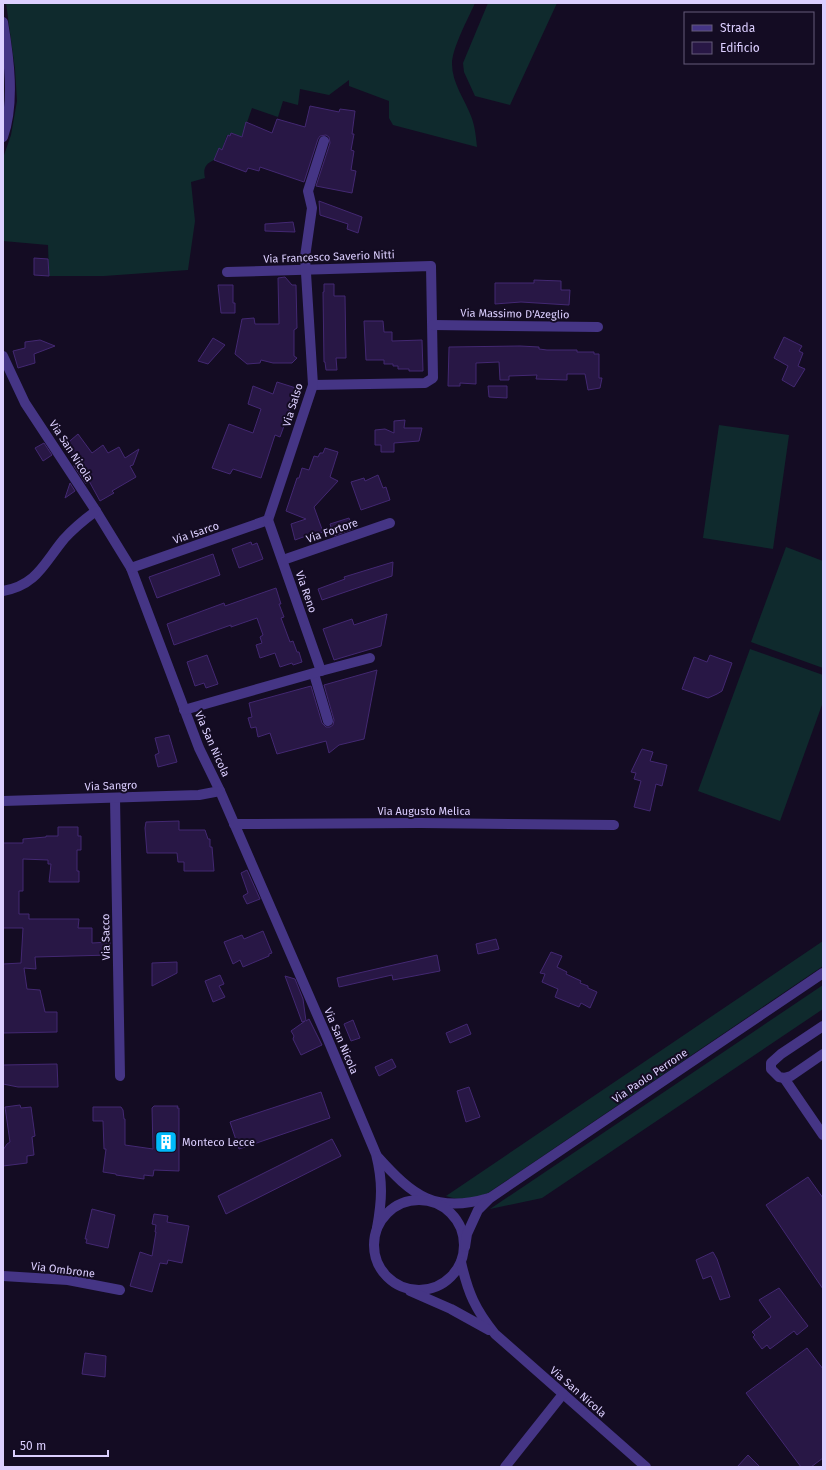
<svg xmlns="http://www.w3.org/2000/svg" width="826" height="1470" viewBox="0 0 826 1470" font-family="'Fira Sans',sans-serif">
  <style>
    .grass { fill: #0f2a2d }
    .building { fill: #281745; stroke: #432872 }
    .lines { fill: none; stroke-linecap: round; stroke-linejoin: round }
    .minor { stroke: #453585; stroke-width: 10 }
    .labels { text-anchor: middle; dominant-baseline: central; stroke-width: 4; stroke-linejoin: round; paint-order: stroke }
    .street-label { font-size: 11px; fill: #dccfff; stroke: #140c23 }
    .poi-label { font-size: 11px; fill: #dccfff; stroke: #140c23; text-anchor: start }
  </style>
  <rect width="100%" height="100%" fill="#140c23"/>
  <g class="grass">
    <path d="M 6,3 L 475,3 C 468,19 452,48 452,64 C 452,83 465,100 471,116 C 475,126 476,137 477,147 L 393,125 L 389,118 L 389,101 L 349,86 L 349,80 L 329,95 L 300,89 L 298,105 L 283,101 L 278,117 L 252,108 L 242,137 L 231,133 L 230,136 L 227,135 L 222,150 L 219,148 L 214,160 C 205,164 203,169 205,178 L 191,182 L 195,221 L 188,270 L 104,276 L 49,276 L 48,245 L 3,241 L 3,158 L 11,135 L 17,101 L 15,69 Z"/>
    <path d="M 488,3 L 557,3 L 510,105 L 475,96 L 464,72 L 463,63 Z"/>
    <path d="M 719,425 L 789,435 L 773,549 L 703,538 Z"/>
    <path d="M 786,547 L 823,561 L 823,668 L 751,642 Z"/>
    <path d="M 750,649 L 823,675 L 823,702 L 780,821 L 698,791 Z"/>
    <path d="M 823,941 L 823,966 L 488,1193 C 474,1199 460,1201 446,1196 Z"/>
    <path d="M 823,985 L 823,1009 L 542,1198 L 490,1209 Z"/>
  </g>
  <g class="building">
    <path d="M 310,106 L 339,112 L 340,109 L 355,111 L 352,134 L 354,134 L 351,150 L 354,151 L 351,170 L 356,171 L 352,193 L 316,186 L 330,143 L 329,137 L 326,135 L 320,136 L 318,139 L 304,182 L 260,167 L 259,171 L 248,168 L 246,172 L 214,160 L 219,148 L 222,150 L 228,135 L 230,136 L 231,133 L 242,137 L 246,122 L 272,133 L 277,119 L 305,127 Z"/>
    <path d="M 319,201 L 362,217 L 358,233 L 347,229 L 348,224 L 320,215 Z"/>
    <path d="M 293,222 L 295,232 L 265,231 L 265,224 Z"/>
    <path d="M 34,258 L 48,259 L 49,276 L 34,275 Z"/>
    <path d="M 285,277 L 292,285 L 296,285 L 297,328 L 294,330 L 294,356 L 297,358 L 292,363 L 273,363 L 261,360 L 260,363 L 247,364 L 235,354 L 242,319 L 254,318 L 255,324 L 279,324 L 278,278 Z"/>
    <path d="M 534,280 L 561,281 L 561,290 L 570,290 L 569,305 L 521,302 L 495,304 L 495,283 L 534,283 Z"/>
    <path d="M 324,284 L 334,284 L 334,296 L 345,296 L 346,358 L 336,358 L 337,370 L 326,370 L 325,362 L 324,362 L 323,292 L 324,292 Z"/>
    <path d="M 218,285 L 233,285 L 233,303 L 235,303 L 235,313 L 221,313 Z"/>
    <path d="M 364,321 L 383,321 L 384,332 L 392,332 L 392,341 L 422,340 L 423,371 L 409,371 L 409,369 L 398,369 L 398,366 L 393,366 L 393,364 L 384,364 L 384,360 L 366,360 Z"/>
    <path d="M 784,337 L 802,346 L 799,351 L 803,353 L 798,366 L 805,369 L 794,387 L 782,380 L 788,366 L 774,358 Z"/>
    <path d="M 213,338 L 225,345 L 208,364 L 198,361 Z"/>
    <path d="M 40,340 L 55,346 L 34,354 L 35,363 L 18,368 L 13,351 L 25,348 L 25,342 Z"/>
    <path d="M 520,346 L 539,347 L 539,349 L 547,350 L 577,350 L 577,352 L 594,352 L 594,354 L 599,354 L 599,378 L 602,378 L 600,388 L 588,390 L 585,374 L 567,374 L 567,380 L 536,379 L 537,375 L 509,376 L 509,380 L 500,380 L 499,362 L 476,363 L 476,384 L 460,383 L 460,386 L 448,386 L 449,347 Z"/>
    <path d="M 277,382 L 296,388 L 292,404 L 280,437 L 275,435 L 261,478 L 233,469 L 230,474 L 212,468 L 229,424 L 253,433 L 261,409 L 248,404 L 253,386 L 273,394 Z"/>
    <path d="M 488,386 L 507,386 L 507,398 L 489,397 Z"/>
    <path d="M 405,420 L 404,428 L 422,428 L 419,441 L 394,443 L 394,452 L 381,452 L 381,445 L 375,445 L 375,430 L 385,429 L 394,433 L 394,421 Z"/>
    <path d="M 78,434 L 92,453 L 103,445 L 108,453 L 119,447 L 125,458 L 139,449 L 133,465 L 130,466 L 136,477 L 112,491 L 114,493 L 100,501 L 89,481 L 86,484 L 74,466 L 76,460 L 64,446 Z"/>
    <path d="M 44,443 L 52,455 L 43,461 L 35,448 Z"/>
    <path d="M 325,448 L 338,452 L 330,477 L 338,481 L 314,507 L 323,532 L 306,538 L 306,536 L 295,540 L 291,524 L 306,519 L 286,511 L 297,478 L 299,478 L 302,468 L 309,470 L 314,456 L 318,457 L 320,453 L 323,453 Z"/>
    <path d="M 378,475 L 383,488 L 386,487 L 390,500 L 361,510 L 351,482 L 364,478 L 365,481 Z"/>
    <path d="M 70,483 L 75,491 L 65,498 Z"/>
    <path d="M 349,518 L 353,529 L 334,536 L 330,524 Z"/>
    <path d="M 251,542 L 252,545 L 257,543 L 263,559 L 239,568 L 232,549 Z"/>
    <path d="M 213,554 L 220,575 L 157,598 L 149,577 Z"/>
    <path d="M 393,562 L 392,576 L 322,600 L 318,589 L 345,579 L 344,577 Z"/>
    <path d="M 276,588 L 281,604 L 279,604 L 284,617 L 281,618 L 290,642 L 293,641 L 297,652 L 299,652 L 302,662 L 293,665 L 292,663 L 280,667 L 275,653 L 260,658 L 256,645 L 262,643 L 260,637 L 263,635 L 257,618 L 231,627 L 231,625 L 174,645 L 167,624 L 224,603 L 225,606 Z"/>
    <path d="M 387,614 L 381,646 L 334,660 L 323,629 L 352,619 L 354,625 Z"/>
    <path d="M 207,655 L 218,684 L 206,688 L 204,683 L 195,686 L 187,662 Z"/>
    <path d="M 710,655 L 732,663 L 722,691 L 717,694 L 708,698 L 682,689 L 694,657 L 707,662 Z"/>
    <path d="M 377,670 L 364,739 L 339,745 L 329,753 L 326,741 L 277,754 L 270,733 L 258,737 L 256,727 L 251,728 L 248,718 L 252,717 L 249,703 L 311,686 L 322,723 L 326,727 L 330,727 L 333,725 L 334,720 L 324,685 Z"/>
    <path d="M 169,735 L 177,762 L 158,767 L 155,755 L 159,753 L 155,738 Z"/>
    <path d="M 642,749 L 653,752 L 650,761 L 667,765 L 662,786 L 656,784 L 650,811 L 634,807 L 641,781 L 634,779 L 636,773 L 631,772 Z"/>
    <path d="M 179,821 L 179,830 L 205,830 L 208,839 L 210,839 L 210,847 L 212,847 L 214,871 L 184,871 L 184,862 L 178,862 L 177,853 L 147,853 L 145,828 L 146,822 Z"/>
    <path d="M 58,827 L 78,827 L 78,836 L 81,836 L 81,850 L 77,850 L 77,871 L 79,871 L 79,882 L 49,882 L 51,864 L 48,864 L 48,860 L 23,859 L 23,891 L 19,891 L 19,914 L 29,914 L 29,919 L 79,919 L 78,928 L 92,928 L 92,943 L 110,942 L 110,955 L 35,957 L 36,969 L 24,968 L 27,989 L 40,990 L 45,1012 L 57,1012 L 57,1032 L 3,1033 L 3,964 L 21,963 L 23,928 L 3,928 L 3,843 L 23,843 L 23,839 L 46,837 L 46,836 L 58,836 Z"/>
    <path d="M 247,870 L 260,899 L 247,904 L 243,896 L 248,893 L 241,873 Z"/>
    <path d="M 263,931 L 272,953 L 269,954 L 269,956 L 243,967 L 240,960 L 233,964 L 224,942 L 242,935 L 244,939 Z"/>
    <path d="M 496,939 L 499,949 L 478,954 L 476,944 Z"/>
    <path d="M 551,952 L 562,956 L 557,967 L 567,972 L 566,974 L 581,981 L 580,983 L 588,986 L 588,988 L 597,992 L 590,1008 L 581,1003 L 579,1007 L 555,997 L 558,989 L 542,982 L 545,974 L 540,973 Z"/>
    <path d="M 437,955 L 440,971 L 393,980 L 392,975 L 339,987 L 337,978 Z"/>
    <path d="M 177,962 L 177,973 L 152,986 L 152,963 Z"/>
    <path d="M 220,975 L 224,984 L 219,986 L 225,997 L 213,1002 L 205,981 Z"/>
    <path d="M 285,976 L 295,979 L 303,999 L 306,1021 L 309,1019 L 322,1045 L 301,1055 L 293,1039 L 294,1036 L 291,1031 L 305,1021 L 302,1022 Z"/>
    <path d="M 353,1020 L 360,1038 L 351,1041 L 344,1024 Z"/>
    <path d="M 467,1024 L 471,1034 L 450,1043 L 446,1033 Z"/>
    <path d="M 392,1059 L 396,1067 L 379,1076 L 375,1067 Z"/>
    <path d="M 57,1064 L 58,1087 L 18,1087 L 3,1084 L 3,1065 Z"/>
    <path d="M 469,1087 L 480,1117 L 466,1122 L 457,1091 Z"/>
    <path d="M 321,1092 L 330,1118 L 239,1149 L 230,1122 Z"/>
    <path d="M 20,1105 L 21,1108 L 31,1107 L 35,1136 L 32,1137 L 34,1155 L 27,1156 L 27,1163 L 3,1166 L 3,1150 L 7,1144 L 10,1142 L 5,1107 Z"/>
    <path d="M 154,1106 L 178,1106 L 177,1108 L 179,1108 L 179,1171 L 154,1170 L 153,1176 L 144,1175 L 144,1179 L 116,1175 L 116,1174 L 103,1172 L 106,1149 L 104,1149 L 103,1121 L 93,1121 L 93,1107 L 121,1107 L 123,1110 L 124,1119 L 125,1119 L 125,1145 L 153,1149 L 152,1108 Z"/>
    <path d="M 332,1139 L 341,1156 L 226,1214 L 218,1196 Z"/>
    <path d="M 808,1177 L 823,1198 L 823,1289 L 766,1205 Z"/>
    <path d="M 92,1209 L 115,1215 L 108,1248 L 86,1243 L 87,1239 L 85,1239 Z"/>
    <path d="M 154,1214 L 168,1216 L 167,1222 L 189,1226 L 182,1263 L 168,1260 L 167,1264 L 160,1263 L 152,1292 L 130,1286 L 140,1252 L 152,1256 L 156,1232 L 155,1232 L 156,1225 L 152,1224 Z"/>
    <path d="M 713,1252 L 717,1259 L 730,1297 L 720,1300 L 711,1276 L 703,1279 L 696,1260 Z"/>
    <path d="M 779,1288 L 808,1326 L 797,1335 L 794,1331 L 770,1349 L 767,1345 L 762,1349 L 753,1337 L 755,1335 L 752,1332 L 771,1317 L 759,1300 Z"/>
    <path d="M 807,1348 L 823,1369 L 823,1458 L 811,1467 L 801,1467 L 746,1393 Z"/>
    <path d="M 85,1353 L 106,1356 L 105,1377 L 82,1374 Z"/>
    <path d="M 748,1455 L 760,1467 L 737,1467 Z"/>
  </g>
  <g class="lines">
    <g class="minor">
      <path d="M 3,22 C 9,58 15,102 3,137"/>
      <path d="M 227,272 L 431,266 L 433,378 L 425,383 L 313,385"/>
      <path d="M 433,325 L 598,327"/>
      <path d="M 3,356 L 25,403 L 96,511 L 131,568 L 199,748 L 220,791 L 326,1035 L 376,1154 C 383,1182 382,1200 377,1228"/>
      <path d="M 268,520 L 313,385 L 305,257 L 312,208 L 308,191 L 324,141"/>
      <path d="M 283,560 L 390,523"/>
      <path d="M 131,568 L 268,520"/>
      <path d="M 3,591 C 37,585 44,563 64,539 C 74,528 85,519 96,511"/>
      <path d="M 321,671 L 370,658"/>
      <path d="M 314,674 L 328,721"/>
      <path d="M 184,710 L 321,671 L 268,520"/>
      <path d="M 115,798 L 120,1076"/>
      <path d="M 3,801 L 199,795 L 220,791"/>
      <path d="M 234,824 L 420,823 L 614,825"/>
      <path d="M 823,1026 L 781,1054 L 771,1063 L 771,1069 L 779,1077 L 784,1078 L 791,1076 L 823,1054"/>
      <path d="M 784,1078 L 823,1135"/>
      <path d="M 377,1156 C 413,1196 435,1214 489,1198"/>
      <circle cx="419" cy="1245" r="45"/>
      <path d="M 465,1247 L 467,1234 L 478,1210 L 490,1198 L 823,973"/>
      <path d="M 461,1262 C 468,1293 475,1309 495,1334 L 646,1467"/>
      <path d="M 3,1276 L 68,1280 L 120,1290"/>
      <path d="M 410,1291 L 451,1309 L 489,1330"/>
      <path d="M 505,1467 L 563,1394"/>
    </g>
  </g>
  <defs>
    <g id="building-square" transform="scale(1.15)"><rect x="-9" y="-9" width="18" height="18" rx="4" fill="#00b9fa" stroke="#140c23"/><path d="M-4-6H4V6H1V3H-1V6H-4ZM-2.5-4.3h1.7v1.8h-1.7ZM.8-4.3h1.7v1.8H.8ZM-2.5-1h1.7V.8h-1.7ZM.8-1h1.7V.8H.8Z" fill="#fff"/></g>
  </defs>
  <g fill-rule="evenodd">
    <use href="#building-square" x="166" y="1142"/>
  </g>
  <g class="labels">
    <g class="street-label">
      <text transform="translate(329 257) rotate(-2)">Via Francesco Saverio Nitti</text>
      <text transform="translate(515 314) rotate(1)">Via Massimo D'Azeglio</text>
      <text transform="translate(293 405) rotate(-73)">Via Salso</text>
      <text transform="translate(71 451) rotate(57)">Via San Nicola</text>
      <text transform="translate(332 531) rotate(-19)">Via Fortore</text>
      <text transform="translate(196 533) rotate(-19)">Via Isarco</text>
      <text transform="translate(306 592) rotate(71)">Via Reno</text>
      <text transform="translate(212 744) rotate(66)">Via San Nicola</text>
      <text transform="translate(111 786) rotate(-2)">Via Sangro</text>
      <text x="424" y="811">Via Augusto Melica</text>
      <text transform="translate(106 937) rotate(-91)">Via Sacco</text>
      <text transform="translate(341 1041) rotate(67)">Via San Nicola</text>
      <text transform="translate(650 1076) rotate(-34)">Via Paolo Perrone</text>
      <text transform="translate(63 1270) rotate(7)">Via Ombrone</text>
      <text transform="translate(578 1392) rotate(41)">Via San Nicola</text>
    </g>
    <g class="poi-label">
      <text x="182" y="1142">Monteco Lecce</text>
    </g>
  </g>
  <rect width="826" height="1470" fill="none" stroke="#dccfff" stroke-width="8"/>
  <rect x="684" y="12" width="130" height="52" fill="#140c23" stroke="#645a7b"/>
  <rect x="692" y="25" width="20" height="6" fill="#453585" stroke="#645a7b"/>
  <text x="720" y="32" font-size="12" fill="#dccfff">Strada</text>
  <rect x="692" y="42" width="20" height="12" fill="#281745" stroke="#645a7b"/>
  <text x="720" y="52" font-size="12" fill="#dccfff">Edificio</text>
  <path d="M14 1450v6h94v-6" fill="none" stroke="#dccfff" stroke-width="2"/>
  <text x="20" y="1450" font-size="12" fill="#dccfff" stroke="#140c23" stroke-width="3" paint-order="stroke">50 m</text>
</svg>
